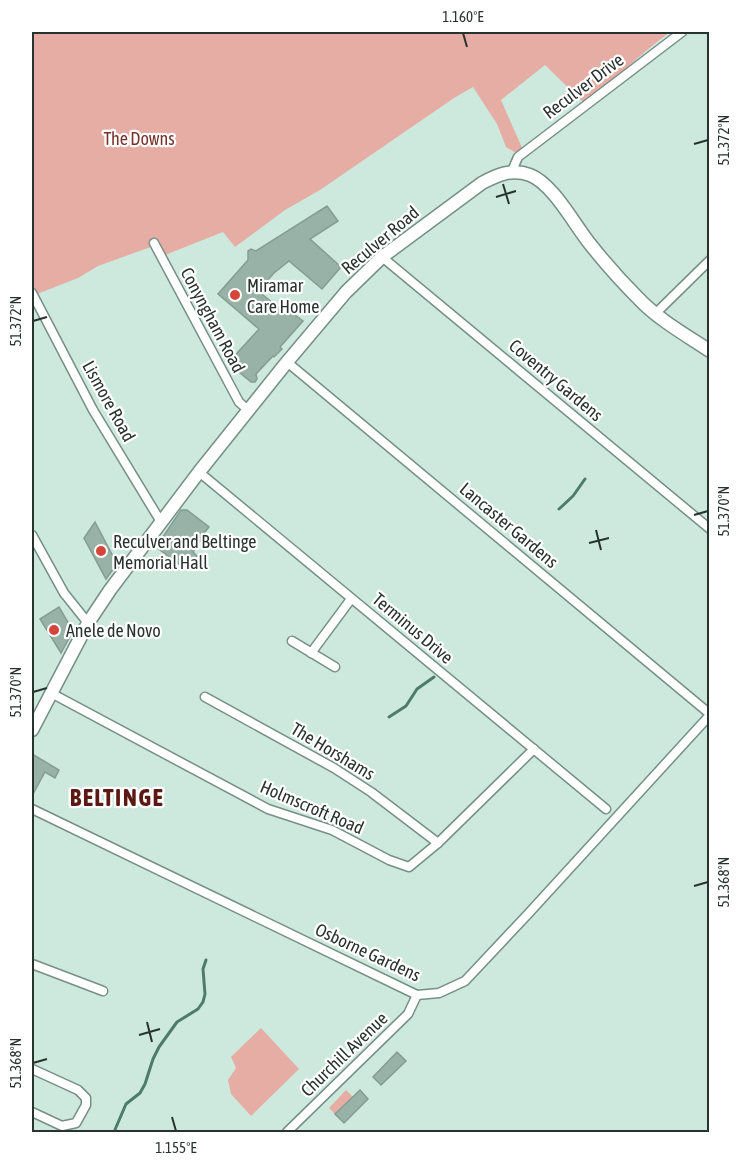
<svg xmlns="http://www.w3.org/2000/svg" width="741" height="1164" viewBox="0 0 741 1164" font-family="'Asap Condensed',sans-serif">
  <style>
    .green { fill: #e5ada4 }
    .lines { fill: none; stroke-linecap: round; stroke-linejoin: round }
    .stream { stroke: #4e7c6c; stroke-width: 3 }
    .building { fill: #98b2a8; stroke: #839d93; stroke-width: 1.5 }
    .street-casing { stroke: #768f86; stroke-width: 11 }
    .secondary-casing { stroke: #768f86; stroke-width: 15 }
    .street { stroke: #fff; stroke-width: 8 }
    .secondary { stroke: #fff; stroke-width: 12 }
    .ticks { fill: none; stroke: #28332f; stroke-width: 2 }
    .poi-dot { fill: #d4463a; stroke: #fff; stroke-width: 2 }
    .labels { text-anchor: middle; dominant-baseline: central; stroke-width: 4.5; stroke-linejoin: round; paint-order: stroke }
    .street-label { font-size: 18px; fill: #28332f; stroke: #fff }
    .park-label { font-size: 18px; fill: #78322a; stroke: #fff }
    .poi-label { font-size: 18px; fill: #28332f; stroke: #fff; text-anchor: start }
    .district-label { font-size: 24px; font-weight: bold; letter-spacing: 1.5px; fill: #5c1812; stroke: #fff }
    .neatline { fill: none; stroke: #28332f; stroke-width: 2 }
    .ticks-label { font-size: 15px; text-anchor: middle; fill: #28332f }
  </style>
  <rect width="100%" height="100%" fill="#cde9de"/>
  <g class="green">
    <path d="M 32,32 L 670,32 C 640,54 614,81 583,102 L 545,65 L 501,100 L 523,150 L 516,153 L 506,147 L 497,124 L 473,87 L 454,98 L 320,190 L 285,210 L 235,247 L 223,232 L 165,255 L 159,244 L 98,266 L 78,278 L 32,296 Z"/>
    <path d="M 261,1028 L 299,1069 L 251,1116 L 231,1094 L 228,1080 L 236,1068 L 231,1057 Z"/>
    <path d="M 346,1090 L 353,1097 L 335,1114 L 329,1108 Z"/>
  </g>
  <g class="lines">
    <g class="stream">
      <path d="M 559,509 L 573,496 L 585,479"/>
      <path d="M 389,717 L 406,706 L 417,689 L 434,677"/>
      <path d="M 114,1132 L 126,1104 L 140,1093 L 145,1084 L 153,1059 L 159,1047 L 177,1022 L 198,1009 L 203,1002 L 205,994 L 203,969 L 206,960"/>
    </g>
  </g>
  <g class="building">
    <path d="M 327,206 L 338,221 L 310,239 L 341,267 L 322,289 L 289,261 L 274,273 L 258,291 L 288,315 L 291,312 L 303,321 L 280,347 L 282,349 L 274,357 L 273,356 L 256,374 L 257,379 L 255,382 L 251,382 L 228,363 L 259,329 L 218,294 L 248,260 L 248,251 L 251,249 L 256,251 Z"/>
    <path d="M 181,510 L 187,510 L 209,527 L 201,537 L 202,538 L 193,552 L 197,556 L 186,569 L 156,547 Z"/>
    <path d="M 95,522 L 117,564 L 106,579 L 84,538 Z"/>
    <path d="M 59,607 L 73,631 L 61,653 L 40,619 Z"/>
    <path d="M 32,754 L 59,770 L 55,778 L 45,772 L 32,796 Z"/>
    <path d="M 397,1052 L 406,1061 L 381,1085 L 373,1077 Z"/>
    <path d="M 360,1090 L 368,1099 L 344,1123 L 335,1114 Z"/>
  </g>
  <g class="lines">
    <g class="street-casing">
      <g id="street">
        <path d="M 512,171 L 518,157 L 682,32"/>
        <path d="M 154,243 L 239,402 L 248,410"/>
        <path d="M 382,257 L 710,529"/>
        <path d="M 32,293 L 93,410 L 161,522"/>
        <path d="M 655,314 L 710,260"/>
        <path d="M 287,362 L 710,714"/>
        <path d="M 199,472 L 606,809"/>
        <path d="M 32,535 L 64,593 L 88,623"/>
        <path d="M 292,641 L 335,667"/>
        <path d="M 311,653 L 351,599"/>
        <path d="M 51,693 L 268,809 L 332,830 L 389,860 L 409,867 L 438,843 L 534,749"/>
        <path d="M 205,697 L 334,768 L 371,792 L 438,843"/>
        <path d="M 32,809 L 417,995 L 439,993 L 465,981 L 528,914 L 710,715"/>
        <path d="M 32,964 L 103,991"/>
        <path d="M 32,1069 L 78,1090 L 86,1098 L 86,1105 L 76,1123 L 62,1126 L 32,1112"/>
        <path d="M 287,1132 L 408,1014 L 417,995"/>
      </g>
    </g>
    <g class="secondary-casing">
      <path id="secondary" d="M 32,730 L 88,623 L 110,590 L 199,472 L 287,362 L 346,292 L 382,257 L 482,183 C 497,175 512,168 530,175 C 553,184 574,224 590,244 C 605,263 622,282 639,299 C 659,320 686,335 710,351"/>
    </g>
    <use href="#street" class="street"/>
    <use href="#secondary" class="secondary"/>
  </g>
  <path class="ticks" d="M 463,33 L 467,47M 694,144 L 708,140M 503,184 L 509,204M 496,197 L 516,191M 33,321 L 47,317M 694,515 L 708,511M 596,530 L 601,550M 589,543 L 609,538M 33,692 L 47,688M 694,886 L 708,882M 147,1022 L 152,1042M 139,1035 L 160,1029M 33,1063 L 47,1059M 172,1117 L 176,1131"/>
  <g class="poi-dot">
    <circle cx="235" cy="295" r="6"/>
    <circle cx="101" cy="551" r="6"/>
    <circle cx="54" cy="630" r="6"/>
  </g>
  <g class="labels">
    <g class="street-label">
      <text transform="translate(583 86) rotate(-37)">Reculver Drive</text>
      <text transform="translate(380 240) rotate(-40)">Reculver Road</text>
      <text transform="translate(213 320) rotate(62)">Conyngham Road</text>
      <text transform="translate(556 380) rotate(40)">Coventry Gardens</text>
      <text transform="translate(109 401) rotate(61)">Lismore Road</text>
      <text transform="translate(509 525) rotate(40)">Lancaster Gardens</text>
      <text transform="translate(413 628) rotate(40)">Terminus Drive</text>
      <text transform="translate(333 751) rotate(31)">The Horshams</text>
      <text transform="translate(312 807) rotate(23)">Holmscroft Road</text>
      <text transform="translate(368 952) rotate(25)">Osborne Gardens</text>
      <text transform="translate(344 1054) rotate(-44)">Churchill Avenue</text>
    </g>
    <g class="park-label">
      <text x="139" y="138">The Downs</text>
    </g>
    <g class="poi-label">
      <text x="247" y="285">Miramar<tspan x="247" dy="21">Care Home</tspan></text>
      <text x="113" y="541">Reculver and Beltinge<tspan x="113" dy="21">Memorial Hall</tspan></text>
      <text x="66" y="630">Anele de Novo</text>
    </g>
    <g class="district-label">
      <text x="117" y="797">BELTINGE</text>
    </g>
  </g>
  <rect width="741" height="1164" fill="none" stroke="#ffffff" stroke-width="66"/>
  <rect x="33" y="33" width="675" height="1098" class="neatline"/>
  <g class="ticks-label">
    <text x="463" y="22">1.160°E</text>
    <text transform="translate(724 140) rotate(-90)" y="5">51.372°N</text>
    <text transform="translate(16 321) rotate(-90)" y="5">51.372°N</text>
    <text transform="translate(724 511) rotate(-90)" y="5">51.370°N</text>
    <text transform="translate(16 692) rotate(-90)" y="5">51.370°N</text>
    <text transform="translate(724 882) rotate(-90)" y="5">51.368°N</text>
    <text transform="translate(16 1063) rotate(-90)" y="5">51.368°N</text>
    <text x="176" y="1153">1.155°E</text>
  </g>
</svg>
